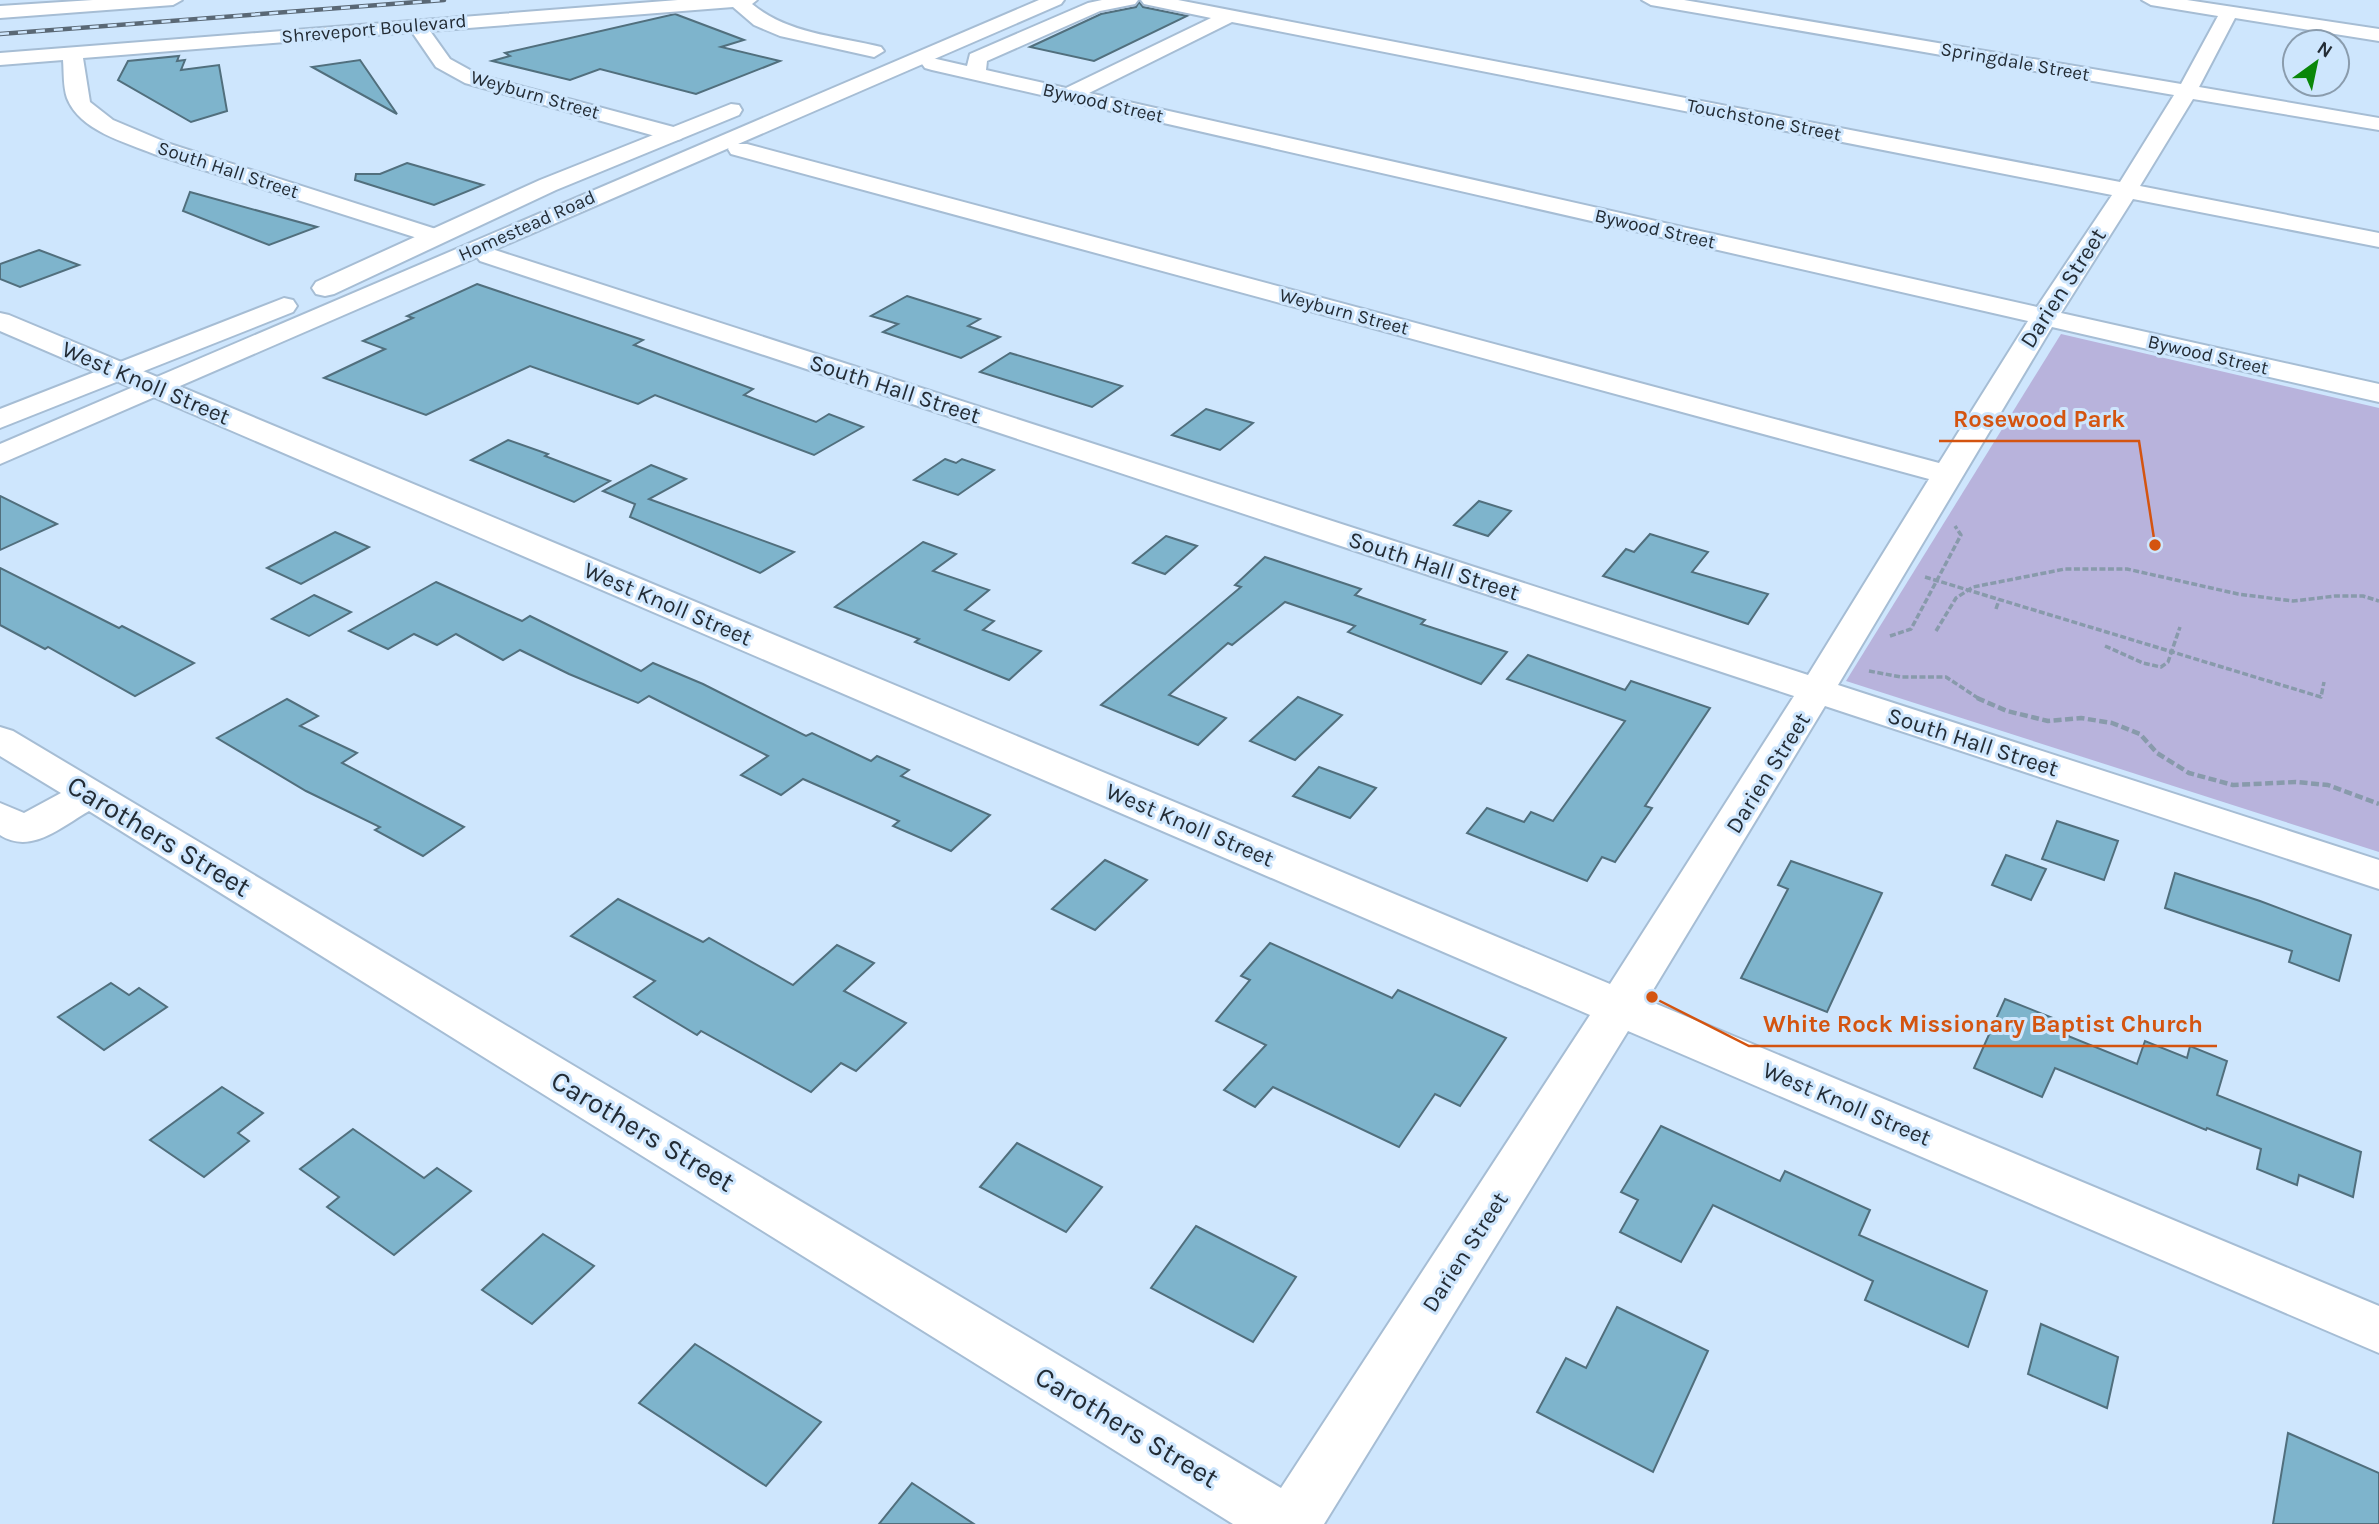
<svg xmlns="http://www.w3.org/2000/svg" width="2379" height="1524" viewBox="0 0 2379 1524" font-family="Karla,sans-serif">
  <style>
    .green { fill: #b8b3dc }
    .building { fill: #7eb4cc; stroke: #516f7d; stroke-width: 2 }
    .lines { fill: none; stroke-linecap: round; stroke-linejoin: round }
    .minor-casing { stroke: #a6bdd4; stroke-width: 4 }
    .major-casing { stroke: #a6bdd4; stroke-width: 4 }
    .path-far1 { stroke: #889aab; stroke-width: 3.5; stroke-dasharray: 6 2.5; stroke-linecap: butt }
    .path { stroke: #889aab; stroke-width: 4.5; stroke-dasharray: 8 3.5; stroke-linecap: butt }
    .minor { fill: #fff; fill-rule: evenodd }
    .major { fill: #fff; fill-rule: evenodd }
    .rail-casing { stroke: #5a6875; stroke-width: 4.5 }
    .rail { stroke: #cee6fd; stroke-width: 2.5; stroke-dasharray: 9; stroke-linecap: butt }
    .labels { text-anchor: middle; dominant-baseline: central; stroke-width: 6; stroke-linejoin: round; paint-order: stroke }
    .far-street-label { font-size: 19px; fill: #232c35; stroke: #cee6fd }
    .street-label { font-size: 23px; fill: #232c35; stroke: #cee6fd }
    .near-street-label { font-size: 28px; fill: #232c35; stroke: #cee6fd }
    .leader { fill: none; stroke: #d45410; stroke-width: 2.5 }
    .callout-dot { fill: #d45410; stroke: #cee6fd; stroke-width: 2.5 }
    .callout-label { font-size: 24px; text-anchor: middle; font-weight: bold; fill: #d45410; stroke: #cee6fd; stroke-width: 6; stroke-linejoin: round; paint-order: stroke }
  </style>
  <rect width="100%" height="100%" fill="#cee6fd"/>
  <path class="green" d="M 2061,334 L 2379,408 L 2379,852 L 1846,681 Z"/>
  <g class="building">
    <path d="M 1139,2 L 1143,7 L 1187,16 L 1094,61 L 1030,47 L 1101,14 L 1136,7 Z"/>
    <path d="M 675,14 L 744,40 L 721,47 L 780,61 L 696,94 L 600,69 L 570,80 L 492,61 L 510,56 L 505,53 Z"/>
    <path d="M 179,56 L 177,61 L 185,60 L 181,70 L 219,65 L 227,111 L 191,122 L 118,80 L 128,61 Z"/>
    <path d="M 360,60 L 397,114 L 312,67 Z"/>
    <path d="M 407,163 L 483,185 L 434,205 L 355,180 L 356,174 L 380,174 Z"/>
    <path d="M 190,192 L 317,227 L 269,245 L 183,211 Z"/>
    <path d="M 39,250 L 79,265 L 20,287 L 0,279 L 0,264 Z"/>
    <path d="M 477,284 L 643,340 L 634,345 L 753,389 L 744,395 L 816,422 L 829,414 L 863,427 L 814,455 L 655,395 L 638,404 L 530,366 L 426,415 L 324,378 L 385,349 L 363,341 L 413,318 L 407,316 Z"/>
    <path d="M 907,296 L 980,319 L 968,326 L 1000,337 L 961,358 L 883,332 L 898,324 L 871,316 Z"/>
    <path d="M 1010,353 L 1122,386 L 1092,407 L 980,372 Z"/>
    <path d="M 1206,409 L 1253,423 L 1220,450 L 1172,435 Z"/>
    <path d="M 508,440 L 548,454 L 545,456 L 610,481 L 574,502 L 471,460 Z"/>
    <path d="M 945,459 L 956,463 L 962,459 L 994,470 L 958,495 L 914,480 Z"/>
    <path d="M 651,465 L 686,479 L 649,499 L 794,552 L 760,573 L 630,517 L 635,504 L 603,491 Z"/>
    <path d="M 0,496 L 57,524 L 0,550 Z"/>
    <path d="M 1479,501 L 1511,511 L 1488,536 L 1454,525 Z"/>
    <path d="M 335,532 L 369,547 L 301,584 L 267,568 Z"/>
    <path d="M 1650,534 L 1708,552 L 1692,572 L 1768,594 L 1748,624 L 1603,576 L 1626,549 L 1634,552 Z"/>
    <path d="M 1166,536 L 1197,546 L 1165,574 L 1133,563 Z"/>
    <path d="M 923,542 L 956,554 L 933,571 L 989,590 L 965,610 L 994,621 L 983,630 L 1041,651 L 1009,680 L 915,642 L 919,639 L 835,607 Z"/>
    <path d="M 1265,557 L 1361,589 L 1355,595 L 1425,620 L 1421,624 L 1507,652 L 1481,684 L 1348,632 L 1355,626 L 1285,602 L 1232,645 L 1228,643 L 1169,695 L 1226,718 L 1198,745 L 1101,705 L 1241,587 L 1235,585 Z"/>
    <path d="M 0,568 L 119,628 L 122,626 L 194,663 L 135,696 L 48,647 L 45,649 L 0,625 Z"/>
    <path d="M 436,582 L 522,621 L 530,616 L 641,671 L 653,663 L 703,684 L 806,736 L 812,733 L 871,761 L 877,756 L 909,770 L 901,776 L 990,815 L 951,851 L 893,826 L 899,821 L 803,779 L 781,795 L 741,775 L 768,756 L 649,696 L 638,703 L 569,674 L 520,650 L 503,660 L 456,634 L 437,645 L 414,634 L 388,649 L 349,631 Z"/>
    <path d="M 314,595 L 351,612 L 309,636 L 272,619 Z"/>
    <path d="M 1528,655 L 1625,690 L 1631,681 L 1710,708 L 1645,806 L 1652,808 L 1615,862 L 1602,857 L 1587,881 L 1467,833 L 1487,808 L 1524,822 L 1531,812 L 1553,821 L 1625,721 L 1507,679 Z"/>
    <path d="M 1298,697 L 1342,715 L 1295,760 L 1250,741 Z"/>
    <path d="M 287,699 L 318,716 L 300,726 L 357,753 L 342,763 L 464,827 L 423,856 L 375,830 L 380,827 L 306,791 L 217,738 Z"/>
    <path d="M 1319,767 L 1376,788 L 1350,818 L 1293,796 Z"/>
    <path d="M 2057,821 L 2118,841 L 2104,880 L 2042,859 Z"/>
    <path d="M 2006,855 L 2046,869 L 2031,900 L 1992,885 Z"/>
    <path d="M 1105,860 L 1147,880 L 1095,930 L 1052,909 Z"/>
    <path d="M 1791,861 L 1882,893 L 1827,1012 L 1741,978 L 1788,889 L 1778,885 Z"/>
    <path d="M 2175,873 L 2260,901 L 2351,935 L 2339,981 L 2289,962 L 2292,951 L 2165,908 Z"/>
    <path d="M 618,899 L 703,942 L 709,938 L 793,985 L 837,945 L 874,963 L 844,991 L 906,1023 L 856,1071 L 841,1063 L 811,1092 L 701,1031 L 697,1035 L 634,997 L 655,981 L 571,936 Z"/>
    <path d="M 1270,943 L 1392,998 L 1398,990 L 1506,1038 L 1460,1106 L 1435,1094 L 1399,1147 L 1273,1087 L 1255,1107 L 1224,1090 L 1266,1045 L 1216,1021 L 1250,980 L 1241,976 Z"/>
    <path d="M 111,983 L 129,995 L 139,988 L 167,1007 L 104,1050 L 58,1017 Z"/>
    <path d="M 2005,999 L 2073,1026 L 2068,1036 L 2137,1064 L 2145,1041 L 2187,1058 L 2190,1046 L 2227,1061 L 2217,1095 L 2361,1152 L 2353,1197 L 2299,1175 L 2297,1185 L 2257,1169 L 2261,1149 L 2207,1128 L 2206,1130 L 2055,1068 L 2042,1097 L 1974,1068 Z"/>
    <path d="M 222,1087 L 263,1113 L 238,1133 L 249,1141 L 204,1177 L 150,1140 Z"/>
    <path d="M 1661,1126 L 1780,1181 L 1785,1171 L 1870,1210 L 1859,1235 L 1987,1291 L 1968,1347 L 1865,1300 L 1873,1281 L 1713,1205 L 1681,1262 L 1620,1232 L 1638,1200 L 1621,1192 Z"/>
    <path d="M 353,1129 L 424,1178 L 437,1168 L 471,1191 L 394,1255 L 327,1207 L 339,1197 L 300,1169 Z"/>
    <path d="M 1017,1143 L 1102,1187 L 1066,1232 L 980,1187 Z"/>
    <path d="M 1196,1226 L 1296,1277 L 1253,1342 L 1151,1288 Z"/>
    <path d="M 543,1234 L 594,1266 L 532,1324 L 482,1290 Z"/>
    <path d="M 1617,1307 L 1708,1351 L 1653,1472 L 1537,1412 L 1566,1358 L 1586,1368 Z"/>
    <path d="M 2041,1324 L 2118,1357 L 2107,1408 L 2028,1374 Z"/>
    <path d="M 695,1344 L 821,1422 L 766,1486 L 639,1403 Z"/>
    <path d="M 2288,1433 L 2379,1473 L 2379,1524 L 2273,1524 Z"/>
    <path d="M 912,1483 L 974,1524 L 879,1524 Z"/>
  </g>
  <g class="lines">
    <g class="minor-casing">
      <g id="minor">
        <path d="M 93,0 L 182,0 L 173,5 L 0,18 L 0,6 Z"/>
        <path d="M 678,0 L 757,0 L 752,4 C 788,34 837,36 881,47 L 884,51 L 874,57 L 780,36 L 754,25 L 733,7 L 430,31 L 450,59 L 479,75 L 681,129 L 684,134 L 681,139 L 673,141 L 465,83 L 436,67 L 412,32 L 83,58 L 90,102 L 113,120 L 170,144 L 442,231 L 445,236 L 442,241 L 433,243 L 154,154 C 125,142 80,131 67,98 C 63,86 64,73 63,60 L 0,65 L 0,53 Z"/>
        <path d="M 1102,0 L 1138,0 L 1135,4 L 1100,11 L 987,61 L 986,70 L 1066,88 L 1211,18 L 1144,4 L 1141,0 L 1178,0 L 2120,182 L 2174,95 L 1651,5 L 1642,0 L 1684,0 L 2181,84 L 2218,16 L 2151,5 L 2142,0 L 2187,0 L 2379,29 L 2379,41 L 2235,18 L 2199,87 L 2379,118 L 2379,130 L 2193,99 L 2140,186 L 2379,233 L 2379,247 L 2133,199 L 2061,313 L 2379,384 L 2379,402 L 2052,327 L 1838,685 L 2379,860 L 2379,889 L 1825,706 L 1647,1000 L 2379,1306 L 2379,1353 L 1628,1031 L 1324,1524 L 1233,1524 L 89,811 C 61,827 31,855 0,835 L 0,803 L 24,813 L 61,793 L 0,756 L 0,727 L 13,731 L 1281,1488 L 1590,1015 L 0,331 L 0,313 L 9,315 L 1610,984 L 1794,696 L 480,261 L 476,256 L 480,251 L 489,248 L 498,251 L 1808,675 L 1929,479 L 731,154 L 728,149 L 731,144 L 747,144 L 1939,463 L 2028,321 L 932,70 L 925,68 L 922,64 L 925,60 L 932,58 L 967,66 L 970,54 L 1088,3 ZM 1232,22 L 2112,195 L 2037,307 L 1089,93 Z"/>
      </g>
    </g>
    <g class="major-casing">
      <g id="major">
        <path d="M 1039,0 L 1064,0 L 1061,4 L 0,464 L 0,444 Z"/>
        <path d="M 731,104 L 739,105 L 742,110 L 739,115 L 556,190 L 334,294 L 325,296 L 316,294 L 312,288 L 316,282 L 540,180 Z"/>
        <path d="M 284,298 L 293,300 L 297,306 L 293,312 L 0,428 L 0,409 Z"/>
      </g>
    </g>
    <g class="path-far1">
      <path d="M 1925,577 L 2321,697 L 2324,682"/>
      <path d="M 1996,609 L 1999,600"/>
      <path d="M 1936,631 L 1956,598 L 1973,587 L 2065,569 L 2127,569 L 2238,594 L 2293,601 L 2335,596 L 2363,596 L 2379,601"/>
      <path d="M 1890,636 L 1911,629 L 1961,535 L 1955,526"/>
      <path d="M 2105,646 L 2143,663 L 2161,667 L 2168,662 L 2180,627"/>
      <path d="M 1869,671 L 1901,677 L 1946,677 L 1981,700"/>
    </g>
    <path class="path" d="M 1977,698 L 2007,711 L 2048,721 L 2081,718 L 2112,723 L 2140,734 L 2157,753 L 2189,773 L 2233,785 L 2296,782 L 2328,785 L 2379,804"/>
    <use href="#minor" class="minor"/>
    <use href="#major" class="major"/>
    <g class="rail-casing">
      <path id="rail" d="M 0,34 L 444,0"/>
    </g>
    <use href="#rail" class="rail"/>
  </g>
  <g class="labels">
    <g class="far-street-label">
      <text transform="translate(374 29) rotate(-5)">Shreveport Boulevard</text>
      <text transform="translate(2015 62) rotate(10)">Springdale Street</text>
      <text transform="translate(535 95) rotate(16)">Weyburn Street</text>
      <text transform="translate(1103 103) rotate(13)">Bywood Street</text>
      <text transform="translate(1764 120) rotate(11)">Touchstone Street</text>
      <text transform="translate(228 170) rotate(18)">South Hall Street</text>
      <text transform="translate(527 226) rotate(-24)">Homestead Road</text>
      <text transform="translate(1655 229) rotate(13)">Bywood Street</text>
      <text transform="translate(1344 312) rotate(15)">Weyburn Street</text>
      <text transform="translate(2208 355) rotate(13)">Bywood Street</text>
    </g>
    <g class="street-label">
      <text transform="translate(2063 288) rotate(-57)">Darien Street</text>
      <text transform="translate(146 383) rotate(23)">West Knoll Street</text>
      <text transform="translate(895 389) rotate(18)">South Hall Street</text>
      <text transform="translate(1434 566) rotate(18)">South Hall Street</text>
      <text transform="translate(668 604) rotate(23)">West Knoll Street</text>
      <text transform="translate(1973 742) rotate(18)">South Hall Street</text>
      <text transform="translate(1768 773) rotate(-58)">Darien Street</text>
      <text transform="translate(1190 825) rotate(23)">West Knoll Street</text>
      <text transform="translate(1847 1104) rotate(23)">West Knoll Street</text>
      <text transform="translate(1465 1252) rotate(-57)">Darien Street</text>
    </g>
    <g class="near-street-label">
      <text transform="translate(159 836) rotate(31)">Carothers Street</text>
      <text transform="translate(643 1131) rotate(31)">Carothers Street</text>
      <text transform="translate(1127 1427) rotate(31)">Carothers Street</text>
    </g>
  </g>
  <path class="leader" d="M2155 545L2139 441H1939M1652 997L1749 1046H2217"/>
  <g class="callout-dot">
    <circle cx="2155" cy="545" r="7"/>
    <circle cx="1652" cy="997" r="7"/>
  </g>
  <g class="callout-label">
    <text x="2039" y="427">Rosewood Park</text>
    <text x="1983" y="1032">White Rock Missionary Baptist Church</text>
  </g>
  <g transform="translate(2316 63) rotate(33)"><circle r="33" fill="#cee6fd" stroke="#8a9cad" stroke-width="2"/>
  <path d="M0-5L12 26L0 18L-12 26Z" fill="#0a8709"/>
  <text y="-10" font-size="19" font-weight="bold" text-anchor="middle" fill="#232c35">N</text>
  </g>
</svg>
